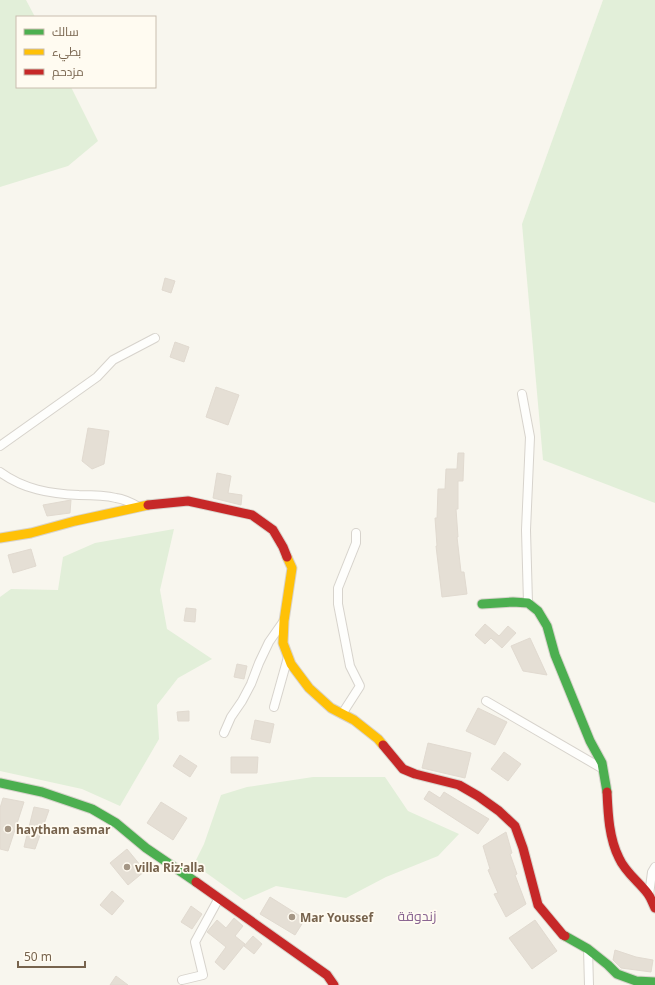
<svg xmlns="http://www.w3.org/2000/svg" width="655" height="985" viewBox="0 0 655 985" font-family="'Noto Sans',Cairo,sans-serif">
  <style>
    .green { fill: #e2efd9 }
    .building { fill: #e5dfd5; stroke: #e1dad0 }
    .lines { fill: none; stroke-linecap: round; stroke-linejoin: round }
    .street-casing { stroke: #d7d3cc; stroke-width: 10 }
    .fast-casing { stroke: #d8d3cc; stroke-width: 11 }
    .slow-casing { stroke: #d8d3cc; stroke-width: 11 }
    .jam-casing { stroke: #d8d3cc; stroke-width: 11 }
    .street { stroke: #fefefc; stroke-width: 8 }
    .fast { stroke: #4caf50; stroke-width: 9 }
    .slow { stroke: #ffc107; stroke-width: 9 }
    .jam { stroke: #c62828; stroke-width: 9 }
    .poi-dot { fill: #a49685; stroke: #fffbf1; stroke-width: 1.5 }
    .labels { text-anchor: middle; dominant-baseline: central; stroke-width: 3.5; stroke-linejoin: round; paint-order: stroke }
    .poi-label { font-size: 12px; font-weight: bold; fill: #77634d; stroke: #fffbf1; text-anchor: start }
    .quarter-label { font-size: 14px; fill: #8b6692; stroke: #fffbf1 }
  </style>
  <rect width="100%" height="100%" fill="#f8f6ee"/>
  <g class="green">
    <path d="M 0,0 L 26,0 L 35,17 L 17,17 L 17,87 L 71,87 L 98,141 L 68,166 L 0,187 Z"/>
    <path d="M 603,0 L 655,0 L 655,503 L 543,460 L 522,224 Z"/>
    <path d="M 174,529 L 160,590 L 167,629 L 212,659 L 178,678 L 157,705 L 159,739 L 120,806 L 82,789 L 0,771 L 0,597 L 11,589 L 58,590 L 63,557 L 95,543 Z"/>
    <path d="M 313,777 L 385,777 L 408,811 L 459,834 L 438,856 L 386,877 L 346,898 L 276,886 L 244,900 L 194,864 L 204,844 L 221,795 L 247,787 Z"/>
  </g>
  <g class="building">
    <path d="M 165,278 L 175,281 L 171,293 L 162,290 Z"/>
    <path d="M 175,342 L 189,347 L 184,362 L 170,357 Z"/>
    <path d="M 216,387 L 239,395 L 228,425 L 206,417 Z"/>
    <path d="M 88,428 L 109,431 L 104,464 L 92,469 L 82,461 Z"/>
    <path d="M 458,453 L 464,453 L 463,481 L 458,481 L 458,509 L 456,509 L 458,537 L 457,537 L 461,572 L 464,572 L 467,594 L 442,597 L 436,546 L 437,546 L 435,518 L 437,518 L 438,489 L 445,489 L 446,469 L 457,469 Z"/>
    <path d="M 217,473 L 231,476 L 228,493 L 242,495 L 241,505 L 213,498 Z"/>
    <path d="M 71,500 L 70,513 L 47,516 L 43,505 Z"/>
    <path d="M 31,549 L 36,566 L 13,573 L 8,555 Z"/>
    <path d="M 186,608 L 196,609 L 195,622 L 184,621 Z"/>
    <path d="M 485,624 L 499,636 L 508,626 L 516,633 L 502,648 L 491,638 L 485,644 L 475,635 Z"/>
    <path d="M 530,638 L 547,675 L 523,671 L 511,646 Z"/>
    <path d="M 237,664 L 247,666 L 244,679 L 234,677 Z"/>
    <path d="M 478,708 L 507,722 L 495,745 L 466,731 Z"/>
    <path d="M 189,711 L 189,721 L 178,721 L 177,712 Z"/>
    <path d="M 255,720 L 274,724 L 270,743 L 251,739 Z"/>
    <path d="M 428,743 L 471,753 L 465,778 L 422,768 Z"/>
    <path d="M 504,752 L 521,764 L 508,781 L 491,769 Z"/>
    <path d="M 180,755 L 197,766 L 190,777 L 173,766 Z"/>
    <path d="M 231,757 L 258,757 L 257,773 L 231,773 Z"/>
    <path d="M 429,791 L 440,798 L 444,792 L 457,800 L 489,819 L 478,834 L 424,799 Z"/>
    <path d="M 3,798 L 24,802 L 8,851 L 0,849 L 0,808 Z"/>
    <path d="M 161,802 L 187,818 L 173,840 L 147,823 Z"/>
    <path d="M 34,807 L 49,810 L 35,849 L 24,847 Z"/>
    <path d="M 506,832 L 512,853 L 510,854 L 517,874 L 515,875 L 526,904 L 506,917 L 494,894 L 498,893 L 488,870 L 490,869 L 483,846 Z"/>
    <path d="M 127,849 L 145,871 L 128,885 L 110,863 Z"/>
    <path d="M 112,891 L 124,901 L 112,915 L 100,905 Z"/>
    <path d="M 270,897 L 305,919 L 295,935 L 260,914 Z"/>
    <path d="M 191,906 L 202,914 L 192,929 L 181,922 Z"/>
    <path d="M 234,918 L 243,926 L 235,936 L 245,944 L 224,970 L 215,962 L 226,947 L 207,932 L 217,920 L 226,928 Z"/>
    <path d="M 535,920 L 557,951 L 532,969 L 509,938 Z"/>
    <path d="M 253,936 L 262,944 L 254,954 L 244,946 Z"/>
    <path d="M 615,950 L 636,957 L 653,960 L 651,972 L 621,968 L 613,960 Z"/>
    <path d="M 116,976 L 128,985 L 110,985 Z"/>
  </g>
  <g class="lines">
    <g class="street-casing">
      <g id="street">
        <path d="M 522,394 L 530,437 L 526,530 L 528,603"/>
        <path d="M 0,446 L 97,377 L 113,360 L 155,338"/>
        <path d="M 0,472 C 23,489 50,494 79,495 C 91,495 104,495 116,498 C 124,499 132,503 139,507"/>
        <path d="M 486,701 L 603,769"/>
        <path d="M 274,707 L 288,657"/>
        <path d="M 342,714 L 360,686 L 350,666 L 338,604 L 338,588 L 356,543 L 356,533"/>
        <path d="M 224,733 L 231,717 L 242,701 L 251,684 L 259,663 L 269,642 L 283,622"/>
        <path d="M 649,895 L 652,872 L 655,867"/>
        <path d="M 588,949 L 589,985"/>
        <path d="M 182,980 L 203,975 L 195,942 L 219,898"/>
      </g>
    </g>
    <g class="fast-casing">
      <g id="fast">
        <path d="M 482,604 L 513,602 L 528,603 L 538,611 L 547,626 L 555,655 L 590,741 L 602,763 L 607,792"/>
        <path d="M 0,783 L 42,792 L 92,809 L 116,823 L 146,848 L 196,882"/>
        <path d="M 565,936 L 588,949 L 608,965 L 617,974 L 636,981 L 655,982"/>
      </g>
    </g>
    <g class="slow-casing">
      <g id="slow">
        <path d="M 0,538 L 31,533 L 75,521 L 148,505"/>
        <path d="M 287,557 L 292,568 L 284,621 L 283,643 L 291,664 L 309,688 L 331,708 L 354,720 L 378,739 L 383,745"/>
      </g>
    </g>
    <g class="jam-casing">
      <g id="jam">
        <path d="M 148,505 L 188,501 L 252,515 L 273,530 L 283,547 L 287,557"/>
        <path d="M 383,745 L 403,769 L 415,774 L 459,785 L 478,796 L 499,811 L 515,826 L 523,848 L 538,905 L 563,935 L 565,936"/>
        <path d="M 607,792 C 608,814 609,838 619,858 C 625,872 639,882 648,894 C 651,898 653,904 655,908"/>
        <path d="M 196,882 L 327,975 L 334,985"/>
      </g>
    </g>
    <use href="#street" class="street"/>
    <use href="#fast" class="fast"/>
    <use href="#slow" class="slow"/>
    <use href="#jam" class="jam"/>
  </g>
  <g class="poi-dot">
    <circle cx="8" cy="829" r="4"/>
    <circle cx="127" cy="867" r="4"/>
    <circle cx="292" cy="917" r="4"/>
  </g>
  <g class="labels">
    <g class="poi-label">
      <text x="16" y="829">haytham asmar</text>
      <text x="135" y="867">villa Riz'alla</text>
      <text x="300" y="917">Mar Youssef</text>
    </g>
    <g class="quarter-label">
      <text x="417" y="915">زندوقة</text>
    </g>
  </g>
  <rect x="16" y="16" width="140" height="72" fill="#fffbf1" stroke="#c9beaf"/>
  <rect x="24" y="29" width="20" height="6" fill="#4caf50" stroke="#c9beaf"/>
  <text x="52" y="36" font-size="12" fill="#77634d">سالك</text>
  <rect x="24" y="49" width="20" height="6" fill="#ffc107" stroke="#c9beaf"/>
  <text x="52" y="56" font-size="12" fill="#77634d">بطيء</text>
  <rect x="24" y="69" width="20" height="6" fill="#c62828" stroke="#c9beaf"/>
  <text x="52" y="76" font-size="12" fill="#77634d">مزدحم</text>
  <path d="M18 961v6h67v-6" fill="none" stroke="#77634d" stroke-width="2"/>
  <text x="24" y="961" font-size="12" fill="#77634d" stroke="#fffbf1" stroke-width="3" paint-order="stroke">50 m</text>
</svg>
